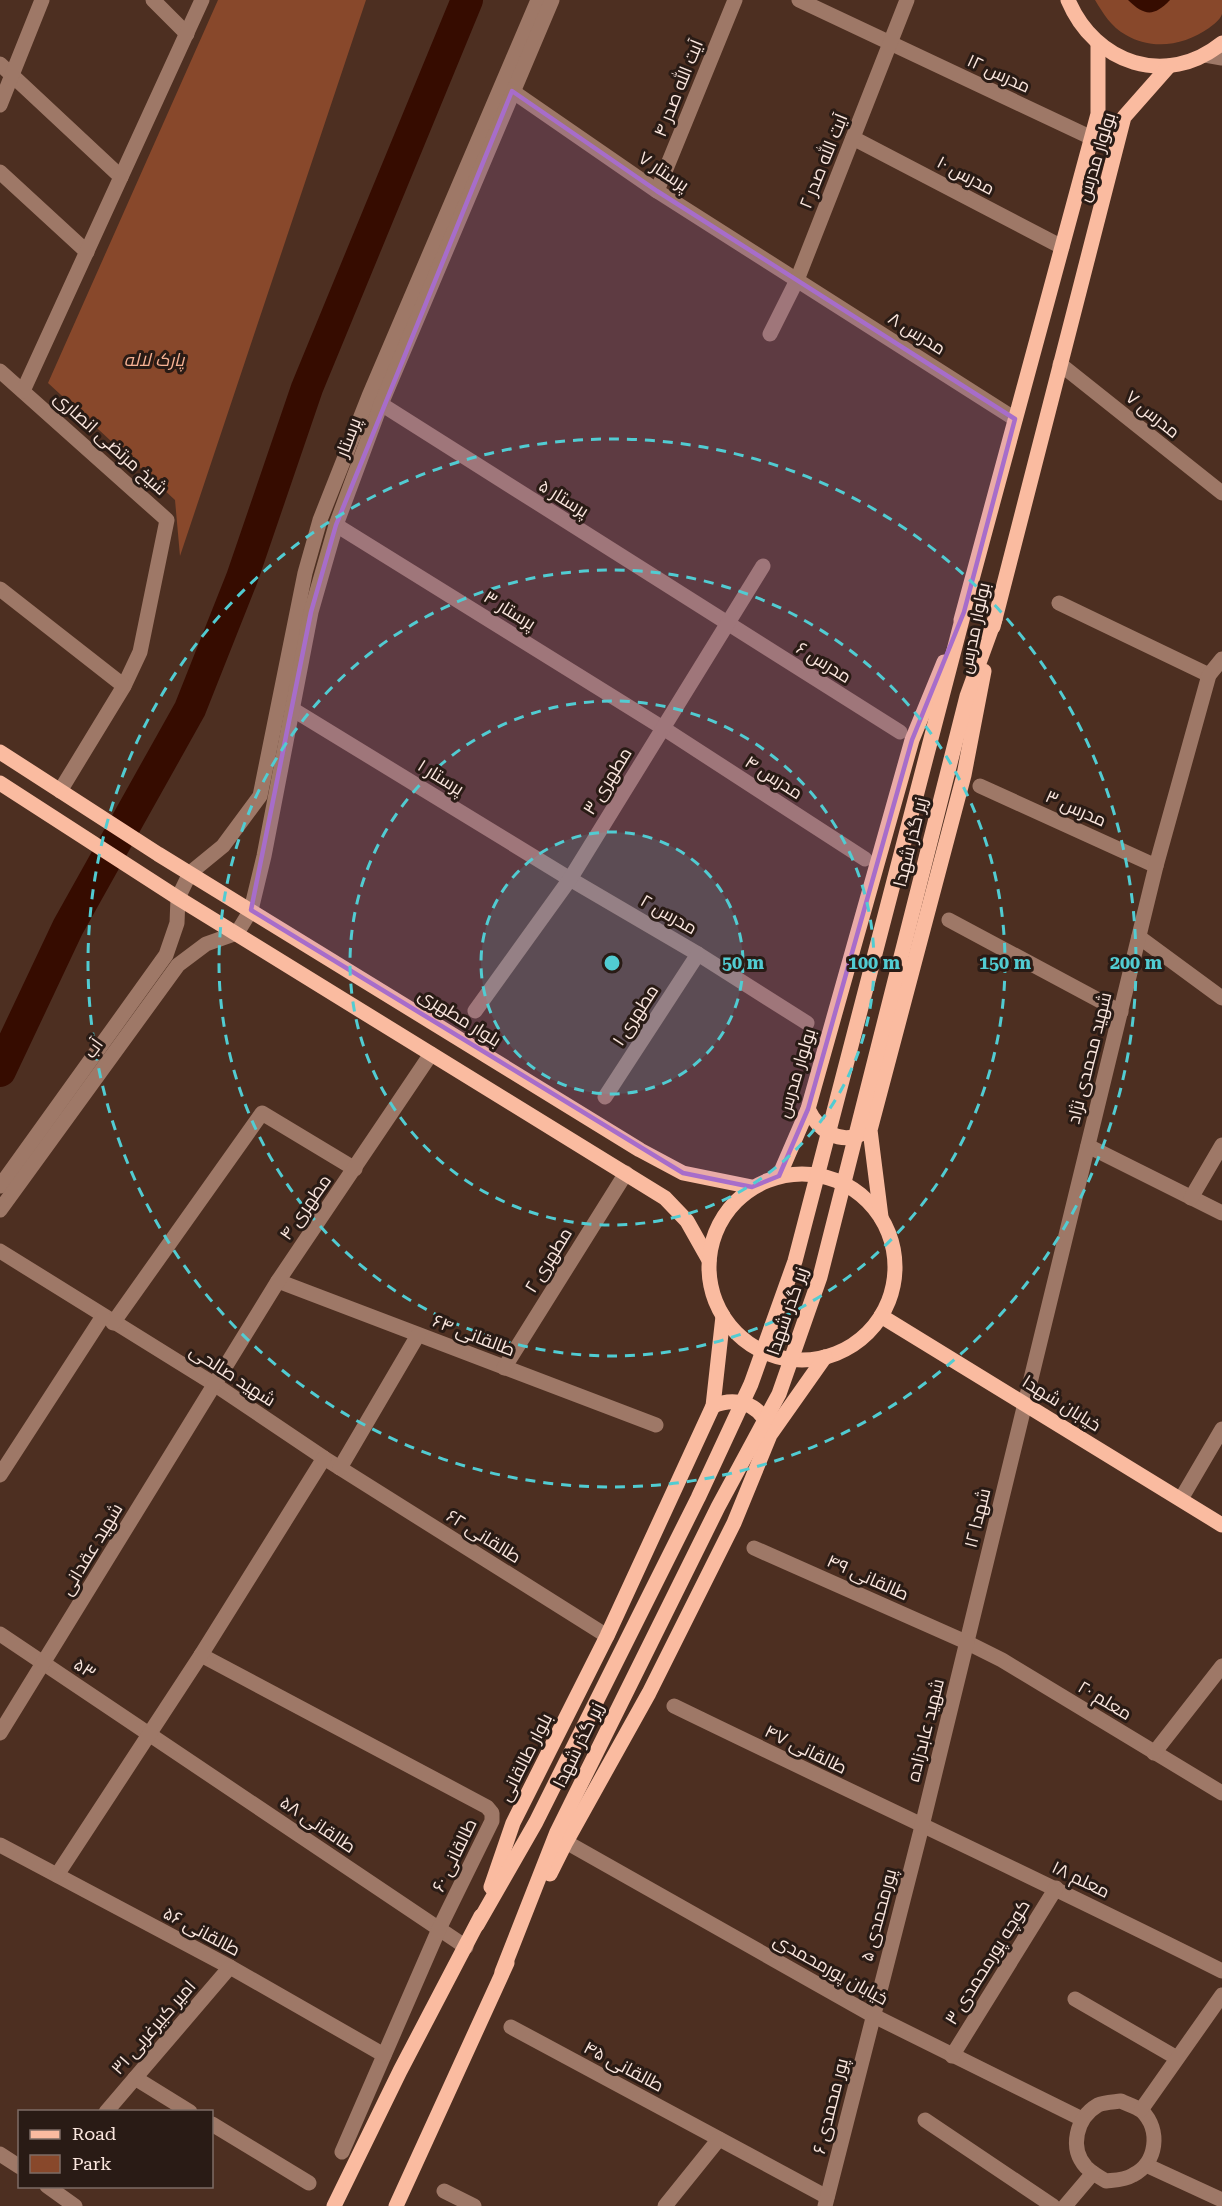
<svg xmlns="http://www.w3.org/2000/svg" width="1222" height="2206" viewBox="0 0 1222 2206" font-family="'Roboto Serif',Cairo,serif">
  <style>
    .green { fill: #88482b }
    .water { fill: #360c00 }
    .lines { fill: none; stroke-linecap: round; stroke-linejoin: round }
    .river { stroke: #360c00; stroke-width: 32 }
    .minor { stroke: #9e7867; stroke-width: 15 }
    .major { stroke: #fabba0; stroke-width: 15 }
    .marked { fill: #a76dca; fill-opacity: 0.2; stroke: #a76dca; stroke-width: 4.5; stroke-linejoin: round }
    .ring { fill: none; stroke: #51ccd2; stroke-width: 3; stroke-dasharray: 10 8 }
    .labels { text-anchor: middle; dominant-baseline: central; stroke-width: 6; stroke-linejoin: round; paint-order: stroke }
    .street-label { font-size: 18px; fill: #fae6de; stroke: #291b15 }
    .park-label { font-size: 18px; font-style: italic; fill: #f7b294; stroke: #291b15 }
    .centre { fill: #51ccd2; stroke: #291b15; stroke-width: 3 }
    .ring-label { font-size: 18px; text-anchor: middle; font-weight: bold; fill: #51ccd2; stroke: #291b15; stroke-width: 6; stroke-linejoin: round; paint-order: stroke }
  </style>
  <rect width="100%" height="100%" fill="#4d2f21"/>
  <g class="green">
    <path d="M 218,0 L 366,0 L 180,556 L 175,500 L 48,383 Z"/>
    <path d="M 1095,0 L 1222,0 C 1222,4 1222,10 1222,14 C 1220,20 1214,24 1209,28 C 1185,45 1153,51 1126,35 C 1111,27 1103,13 1095,0 Z"/>
  </g>
  <path class="water" d="M 1128,0 L 1170,0 C 1154,17 1144,16 1128,0 Z"/>
  <g class="lines">
    <path class="river" d="M 0,1071 L 68,927 L 190,709 L 242,578 L 307,388 L 467,0"/>
    <g class="minor">
      <path d="M 153,0 L 187,34"/>
      <path d="M 799,0 L 1092,138"/>
      <path d="M 1205,55 L 1222,58"/>
      <path d="M 0,64 L 121,177"/>
      <path d="M 512,91 L 657,191 L 1015,419"/>
      <path d="M 0,105 L 42,0"/>
      <path d="M 853,138 L 1062,247"/>
      <path d="M 0,172 L 87,252"/>
      <path d="M 657,191 L 735,0"/>
      <path d="M 770,334 L 797,280 L 907,0"/>
      <path d="M 1060,364 L 1222,493"/>
      <path d="M 0,371 L 167,520 L 140,652 L 124,686 L 60,791"/>
      <path d="M 23,391 L 202,0"/>
      <path d="M 381,404 L 900,732"/>
      <path d="M 336,525 L 663,728 L 865,859"/>
      <path d="M 0,589 L 124,686"/>
      <path d="M 1059,603 L 1209,675"/>
      <path d="M 292,709 L 570,879 L 698,954 L 807,1023"/>
      <path d="M 980,786 L 1156,866"/>
      <path d="M 949,920 L 1121,1012"/>
      <path d="M 1139,937 L 1222,998"/>
      <path d="M 475,1011 L 570,879 L 763,566"/>
      <path d="M 605,1097 L 698,954"/>
      <path d="M 1088,1146 L 1222,1213"/>
      <path d="M 0,1186 L 166,955 L 177,923 L 178,898 L 190,873 L 223,846 L 260,796 L 305,573 L 320,520 L 369,396 L 538,0"/>
      <path d="M 1191,1198 L 1222,1145"/>
      <path d="M 0,1210 L 178,965 L 206,944 L 237,933 L 251,910 L 264,856 L 311,612 L 336,525 L 381,404 L 552,0"/>
      <path d="M 0,1251 L 214,1384 L 324,1458 L 607,1636"/>
      <path d="M 278,1281 L 656,1425"/>
      <path d="M 113,1323 L 262,1113 L 355,1169"/>
      <path d="M 504,1368 L 626,1173"/>
      <path d="M 340,1468 L 418,1335"/>
      <path d="M 0,1475 L 103,1316"/>
      <path d="M 1181,1499 L 1222,1429"/>
      <path d="M 754,1548 L 966,1642 L 1002,1660 L 1222,1793"/>
      <path d="M 0,1634 L 466,1947"/>
      <path d="M 201,1655 L 487,1807 L 492,1813 L 492,1821 L 439,1929 L 342,2152"/>
      <path d="M 674,1706 C 857,1795 1041,1880 1222,1971"/>
      <path d="M 0,1733 L 278,1281 L 431,1054"/>
      <path d="M 1154,1753 L 1222,1666"/>
      <path d="M 566,1842 L 872,2015 L 1082,2119"/>
      <path d="M 0,1845 L 230,1967 L 384,2055"/>
      <path d="M 57,1875 L 201,1655 L 324,1458"/>
      <path d="M 1075,1999 L 1177,2058"/>
      <path d="M 511,2027 L 827,2197"/>
      <path d="M 952,2056 L 1056,1888"/>
      <path d="M 135,2078 L 190,2112"/>
      <path d="M 1121,2101 C 1127,2104 1137,2107 1142,2111 C 1161,2130 1157,2163 1133,2175 C 1125,2180 1115,2180 1106,2181 C 1099,2177 1092,2173 1086,2167 C 1069,2148 1076,2118 1098,2105 C 1104,2102 1114,2102 1121,2101 Z"/>
      <path d="M 1141,2110 L 1222,1995"/>
      <path d="M 106,2112 L 230,1967"/>
      <path d="M 925,2120 L 1053,2206"/>
      <path d="M 212,2124 L 309,2183"/>
      <path d="M 0,2154 L 20,2167"/>
      <path d="M 1146,2165 L 1222,2200"/>
      <path d="M 47,2186 L 75,2206"/>
      <path d="M 444,2191 L 474,2206"/>
      <path d="M 665,2206 L 719,2139"/>
      <path d="M 825,2206 L 922,1826 L 1156,866 L 1209,675 L 1222,659"/>
      <path d="M 1065,2206 L 1093,2173"/>
    </g>
    <g class="major">
      <path d="M 1068,0 C 1095,64 1166,88 1222,43"/>
      <path d="M 961,620 L 1098,114 L 1098,44"/>
      <path d="M 993,627 L 1124,117 L 1169,66"/>
      <path d="M 0,752 L 158,854 L 640,1150 L 683,1173 L 752,1187"/>
      <path d="M 0,783 L 178,898 L 665,1198 L 687,1221 L 709,1260"/>
      <path d="M 808,1109 C 818,1130 840,1146 863,1133"/>
      <circle cx="802" cy="1267" r="93"/>
      <path d="M 779,1176 L 808,1109 L 912,740 L 944,662"/>
      <path d="M 881,1217 L 870,1130 L 964,775 L 984,671"/>
      <path d="M 881,1316 L 1222,1525"/>
      <path d="M 713,1406 C 734,1397 758,1402 768,1426"/>
      <path d="M 550,1874 L 566,1842 L 649,1693 L 734,1523 L 770,1435 L 825,1357"/>
      <path d="M 491,1887 L 513,1823 L 607,1636 L 713,1406 L 723,1316"/>
      <path d="M 477,1925 L 536,1822 L 698,1498 L 751,1384 L 795,1261 L 964,612"/>
      <path d="M 502,1972 L 557,1832 L 718,1507 L 779,1394 L 820,1277 L 967,696 L 995,619"/>
      <path d="M 334,2206 L 400,2071 L 481,1916"/>
      <path d="M 396,2206 L 507,1963"/>
    </g>
  </g>
  <path class="marked" d="M 512,91 L 657,191 L 1015,419 L 964,612 L 912,740 L 808,1109 L 779,1176 L 752,1187 L 683,1173 L 251,910 L 311,612 L 336,525 Z"/>
  <circle cx="612" cy="963" r="131" fill="#51ccd2" fill-opacity=".12"/>
  <g class="ring">
    <circle cx="612" cy="963" r="131"/>
    <circle cx="612" cy="963" r="262"/>
    <circle cx="612" cy="963" r="393"/>
    <circle cx="612" cy="963" r="524"/>
  </g>
  <g class="labels">
    <g class="street-label">
      <text transform="translate(999 73) rotate(25)">مدرس ۱۲</text>
      <text transform="translate(678 88) rotate(-68)">آیت الله صدر ۴</text>
      <text transform="translate(1096 157) rotate(-73)">بولوار مدرس</text>
      <text transform="translate(823 161) rotate(-68)">آیت الله صدر ۲</text>
      <text transform="translate(664 171) rotate(34)">پرستار ۷</text>
      <text transform="translate(966 175) rotate(28)">مدرس ۱۰</text>
      <text transform="translate(917 333) rotate(32)">مدرس ۸</text>
      <text transform="translate(1153 414) rotate(39)">مدرس ۷</text>
      <text transform="translate(348 437) rotate(-69)">پرستار</text>
      <text transform="translate(111 443) rotate(42)">شیخ مرتضی انصاری</text>
      <text transform="translate(564 498) rotate(32)">پرستار ۵</text>
      <text transform="translate(510 610) rotate(32)">پرستار ۳</text>
      <text transform="translate(974 628) rotate(-78)">بولوار مدرس</text>
      <text transform="translate(824 662) rotate(32)">مدرس ۶</text>
      <text transform="translate(441 777) rotate(32)">پرستار ۱</text>
      <text transform="translate(774 777) rotate(33)">مدرس ۴</text>
      <text transform="translate(607 781) rotate(-58)">مطهری ۳</text>
      <text transform="translate(1076 808) rotate(24)">مدرس ۳</text>
      <text transform="translate(910 842) rotate(-76)">زیر گذر شهدا</text>
      <text transform="translate(669 914) rotate(30)">مدرس ۲</text>
      <text transform="translate(635 1015) rotate(-57)">مطهری ۱</text>
      <text transform="translate(460 1017) rotate(32)">بلوار مطهری</text>
      <text transform="translate(93 1048) rotate(-54)">آب</text>
      <text transform="translate(1089 1058) rotate(-76)">شهید محمدی نژاد</text>
      <text transform="translate(796 1073) rotate(-73)">بولوار مدرس</text>
      <text transform="translate(305 1207) rotate(-55)">مطهری ۴</text>
      <text transform="translate(548 1260) rotate(-58)">مطهری ۲</text>
      <text transform="translate(787 1311) rotate(-71)">زیر گذر شهدا</text>
      <text transform="translate(474 1335) rotate(21)">طالقانی ۶۴</text>
      <text transform="translate(233 1375) rotate(33)">شهید صالحی</text>
      <text transform="translate(1062 1403) rotate(32)">خیابان شهدا</text>
      <text transform="translate(977 1518) rotate(-76)">۱۲ شهدا</text>
      <text transform="translate(484 1536) rotate(32)">طالقانی ۶۲</text>
      <text transform="translate(91 1549) rotate(-59)">شهید عقدانی</text>
      <text transform="translate(868 1577) rotate(24)">طالقانی ۴۹</text>
      <text transform="translate(85 1668) rotate(34)">۵۳</text>
      <text transform="translate(1105 1700) rotate(31)">معلم ۲۰</text>
      <text transform="translate(925 1730) rotate(-76)">شهید عابدزاده</text>
      <text transform="translate(578 1745) rotate(-64)">زیر گذر شهدا</text>
      <text transform="translate(806 1749) rotate(26)">طالقانی ۴۷</text>
      <text transform="translate(525 1757) rotate(-63)">بلوار طالقانی</text>
      <text transform="translate(318 1824) rotate(34)">طالقانی ۵۸</text>
      <text transform="translate(454 1855) rotate(-64)">طالقانی ۶۰</text>
      <text transform="translate(1081 1879) rotate(26)">معلم ۱۸</text>
      <text transform="translate(878 1915) rotate(-75)">پورمحمدی ۵</text>
      <text transform="translate(202 1931) rotate(28)">طالقانی ۵۶</text>
      <text transform="translate(987 1962) rotate(-58)">کوچه پورمحمدی ۳</text>
      <text transform="translate(831 1969) rotate(29)">خیابان پورمحمدی</text>
      <text transform="translate(153 2027) rotate(-49)">امیر کبیرغربی ۳۱</text>
      <text transform="translate(624 2066) rotate(28)">طالقانی ۴۵</text>
      <text transform="translate(830 2106) rotate(-76)">پور محمدی ۶</text>
    </g>
    <g class="park-label">
      <text x="154" y="359">پارک لاله</text>
    </g>
  </g>
  <circle cx="612" cy="963" r="9" class="centre"/>
  <g class="ring-label">
    <text x="743" y="969">50 m</text>
    <text x="874" y="969">100 m</text>
    <text x="1005" y="969">150 m</text>
    <text x="1136" y="969">200 m</text>
  </g>
  <rect x="18" y="2110" width="195" height="78" fill="#291b15" stroke="#7d6c65" stroke-width="1.5"/>
  <rect x="30" y="2130" width="30" height="9" fill="#fabba0" stroke="#7d6c65" stroke-width="1.5"/>
  <text x="72" y="2140" font-size="18" fill="#fae6de">Road</text>
  <rect x="30" y="2155" width="30" height="18" fill="#88482b" stroke="#7d6c65" stroke-width="1.5"/>
  <text x="72" y="2170" font-size="18" fill="#fae6de">Park</text>
</svg>
